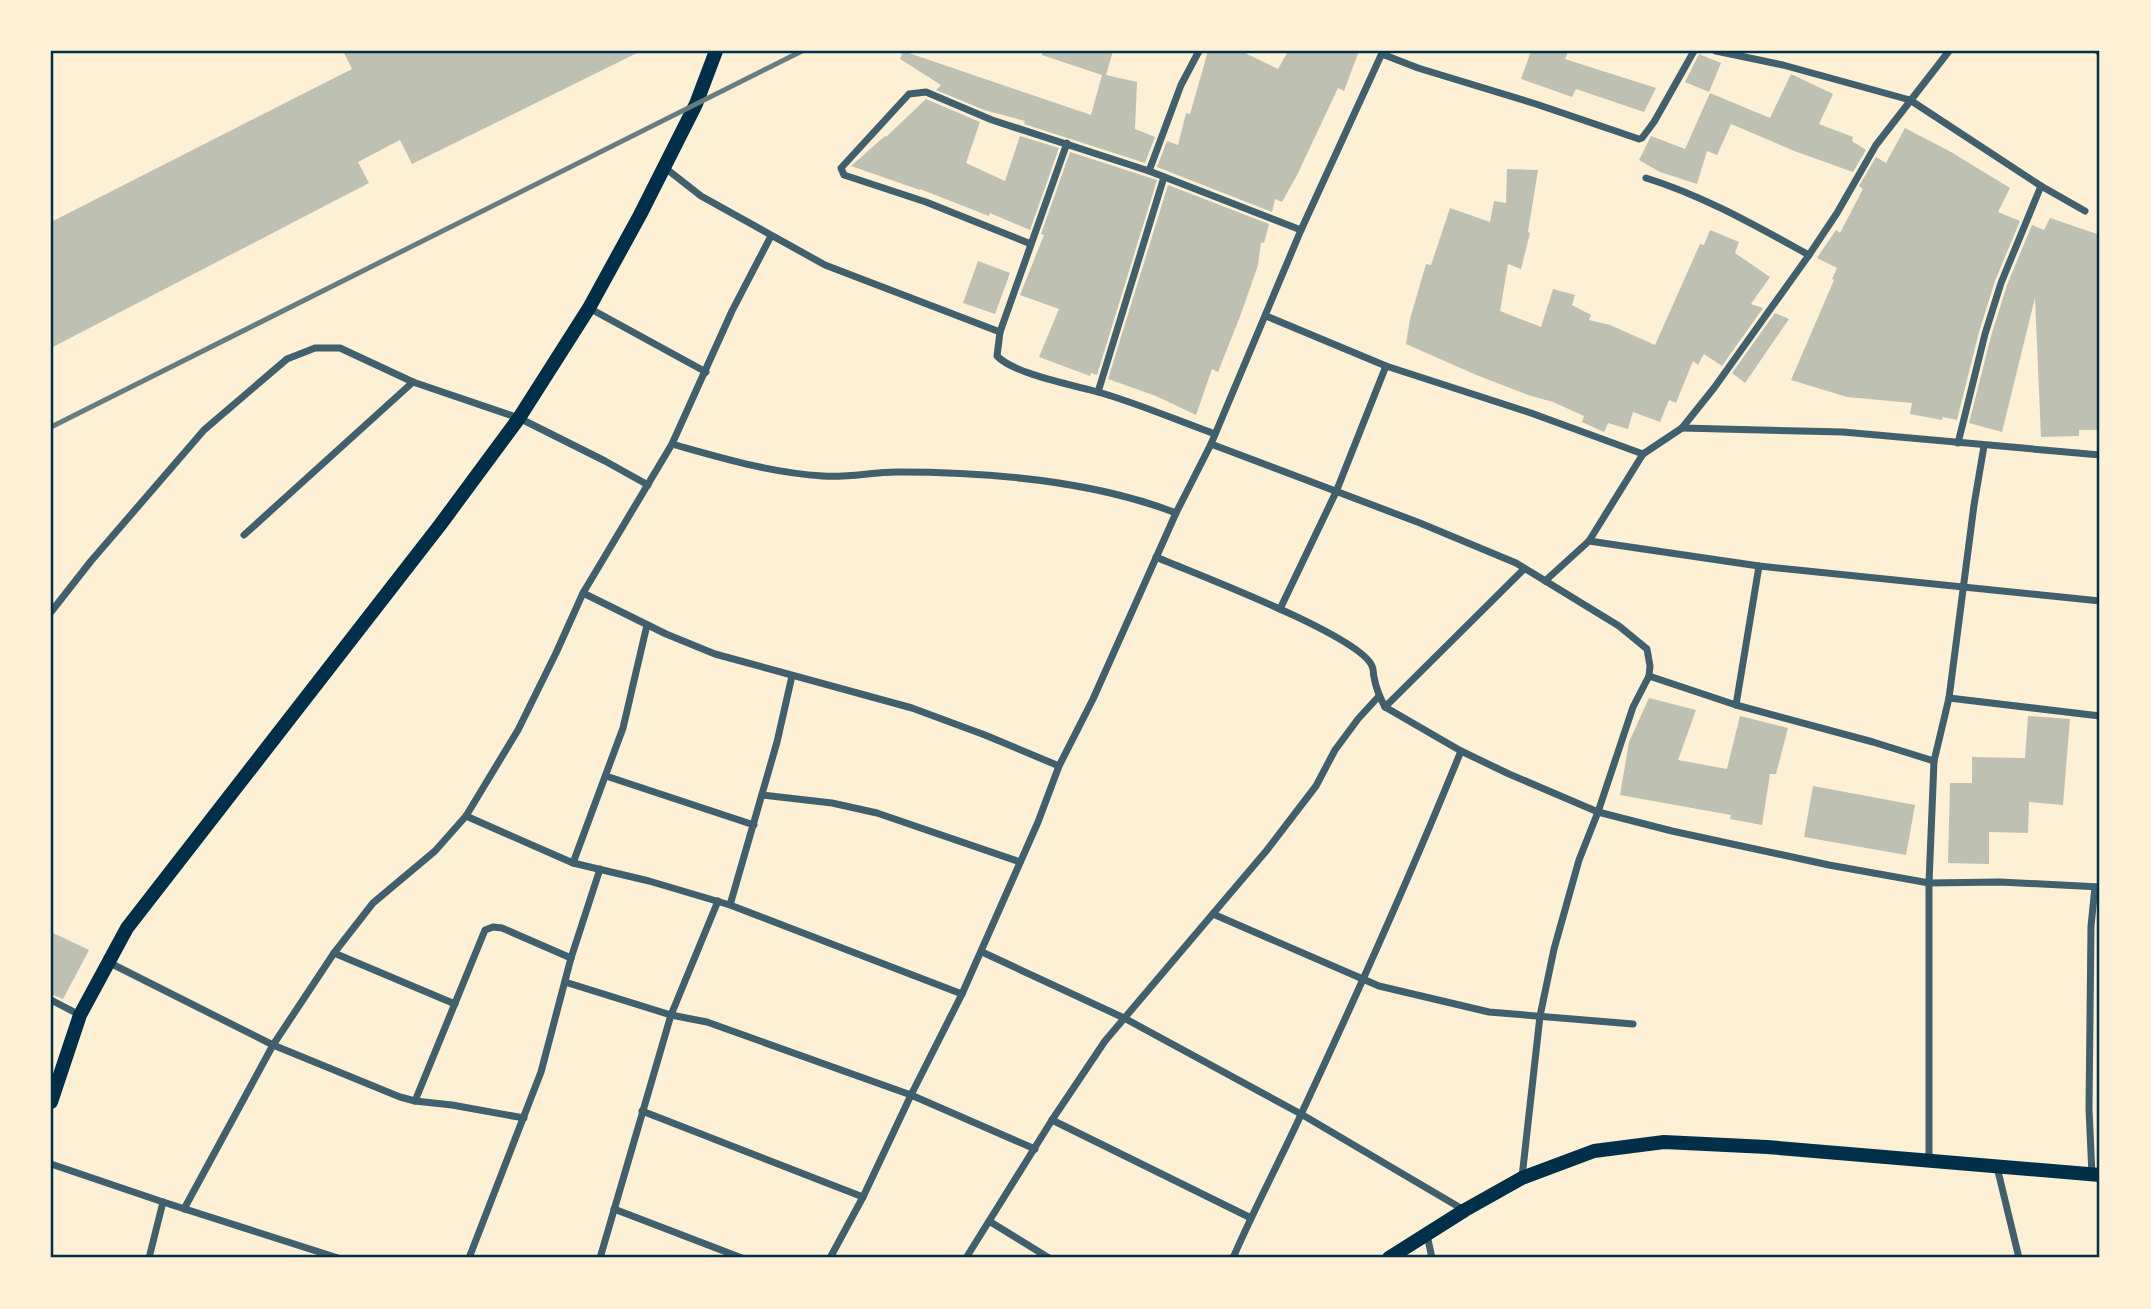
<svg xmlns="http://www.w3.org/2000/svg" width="2151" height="1309" viewBox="0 0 2151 1309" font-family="Merriweather,serif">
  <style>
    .building { fill: #bec0b2 }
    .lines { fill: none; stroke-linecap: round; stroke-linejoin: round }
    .minor { stroke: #3f606c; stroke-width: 7 }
    .secondary { stroke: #003049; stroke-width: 14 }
    .rail { stroke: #657d81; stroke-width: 5 }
    .neatline { fill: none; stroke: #003049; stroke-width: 2.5 }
  </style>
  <rect width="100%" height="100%" fill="#fdf0d5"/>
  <g class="building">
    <path d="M 343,51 L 641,51 L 412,164 L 400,140 L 358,162 L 369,183 L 51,348 L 51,222 L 352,69 Z"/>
    <path d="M 903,51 L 1091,115 L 1102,75 L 1042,55 L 1042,51 L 1113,51 L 1106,75 L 1137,82 L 1135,129 L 1155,137 L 1145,163 L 1024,124 L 1025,121 L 984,110 L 936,90 L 941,85 L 900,59 Z"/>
    <path d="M 1208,51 L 1241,51 L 1278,69 L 1288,51 L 1359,51 L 1344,91 L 1338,88 L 1297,175 L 1282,202 L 1275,199 L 1272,212 L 1157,167 L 1167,141 L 1178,145 L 1186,113 L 1190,114 Z"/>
    <path d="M 1531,51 L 1568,51 L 1565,59 L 1656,88 L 1644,112 L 1576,89 L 1572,97 L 1521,79 Z"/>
    <path d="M 1699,54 L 1721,63 L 1709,92 L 1685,82 Z"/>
    <path d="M 1791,74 L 1833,94 L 1819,124 L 1853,137 L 1852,141 L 1866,150 L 1853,172 L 1797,152 L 1731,124 L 1717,155 L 1707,151 L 1697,184 L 1660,172 L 1639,160 L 1651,136 L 1685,149 L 1710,93 L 1770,118 Z"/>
    <path d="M 926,99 L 980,122 L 966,163 L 1005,181 L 1020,136 L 1059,148 L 1030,230 L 990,213 L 989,216 L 920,189 L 920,190 L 851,166 L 885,136 L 886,137 Z"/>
    <path d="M 1905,128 L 1951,152 L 2010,188 L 1998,212 L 2020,221 L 1995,281 L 1979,332 L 1957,420 L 1943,417 L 1942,420 L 1910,414 L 1912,403 L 1847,397 L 1791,380 L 1834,280 L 1832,279 L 1837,268 L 1817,258 L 1836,230 L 1840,233 L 1863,189 L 1859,186 L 1876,157 L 1886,163 Z"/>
    <path d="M 1070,152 L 1157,180 L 1097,375 L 1091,373 L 1090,376 L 1039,357 L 1059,309 L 1020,295 L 1044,235 L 1041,234 Z"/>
    <path d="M 1507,169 L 1538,170 L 1528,232 L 1530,233 L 1521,269 L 1508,264 L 1500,311 L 1541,327 L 1553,289 L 1575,295 L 1572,305 L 1591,315 L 1589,320 L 1610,325 L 1655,345 L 1700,244 L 1704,245 L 1710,230 L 1739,242 L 1735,253 L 1770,277 L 1751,304 L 1763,308 L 1722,366 L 1704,354 L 1698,365 L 1693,361 L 1676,403 L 1669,400 L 1660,422 L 1633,412 L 1628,429 L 1608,423 L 1604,432 L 1582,422 L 1584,416 L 1553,402 L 1528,395 L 1474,374 L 1406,344 L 1410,319 L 1426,264 L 1431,265 L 1450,208 L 1490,222 L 1494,201 L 1506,203 Z"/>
    <path d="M 1168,185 L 1269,224 L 1264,243 L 1261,242 L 1258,265 L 1241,314 L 1218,372 L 1212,369 L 1196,415 L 1156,396 L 1108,379 Z"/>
    <path d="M 2050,218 L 2100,235 L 2100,410 L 2098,430 L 2079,430 L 2079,436 L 2041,437 L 2035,298 L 2002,432 L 1969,423 L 1991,336 L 2007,285 L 2032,225 L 2044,230 Z"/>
    <path d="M 978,261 L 1010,273 L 995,314 L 963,303 Z"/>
    <path d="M 1775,313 L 1789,319 L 1745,383 L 1732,373 Z"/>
    <path d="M 1649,698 L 1696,710 L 1678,760 L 1727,769 L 1740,716 L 1788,728 L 1776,774 L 1770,774 L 1762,825 L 1730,819 L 1731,815 L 1620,795 L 1629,742 Z"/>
    <path d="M 2028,716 L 2070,719 L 2063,805 L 2029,802 L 2028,833 L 1989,832 L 1989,864 L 1948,863 L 1950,783 L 1972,783 L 1972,757 L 2025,758 Z"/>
    <path d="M 1813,786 L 1915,805 L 1906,855 L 1804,837 Z"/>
    <path d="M 51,932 L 89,950 L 63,999 L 51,994 Z"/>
  </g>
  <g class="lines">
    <g class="minor">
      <path d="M 1716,51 L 1783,65 L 1910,100 L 2041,186 L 2085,211"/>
      <path d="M 2098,51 L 2100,53"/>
      <path d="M 1382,54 L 1418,68 L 1536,104 L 1639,139 L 1642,138 L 1654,122 L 1694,51"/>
      <path d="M 1067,143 L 1000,332 L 997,356 C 1014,374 1073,385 1098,392 C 1137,403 1176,420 1215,434"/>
      <path d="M 664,167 L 701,196 L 825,265 L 1000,332"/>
      <path d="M 1149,171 L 1181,85 L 1199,51"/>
      <path d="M 1646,178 C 1704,196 1756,226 1809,255"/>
      <path d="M 1031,244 L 926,202 L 844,175 L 841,168 L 909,94 L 926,92 L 992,120 L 1149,171 L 1301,230"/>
      <path d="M 589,308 L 706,372"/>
      <path d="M 1266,316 L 1386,366 L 1531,413 L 1643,454"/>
      <path d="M 1098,392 L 1164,177"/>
      <path d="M 1682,428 L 1843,432 L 2100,455"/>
      <path d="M 1958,443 L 1985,334 L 2001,283 L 2041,186"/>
      <path d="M 672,444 C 722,458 771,473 823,476 C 848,478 872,472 897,472 C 988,472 1091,480 1176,513"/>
      <path d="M 1211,444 L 1420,523 L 1516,563 L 1619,626 L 1647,649 L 1650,666 L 1649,676 L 1633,707 L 1598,812 L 1579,860 L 1554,949 L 1540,1016 L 1522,1177"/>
      <path d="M 244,535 L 413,382"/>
      <path d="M 1589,541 L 1759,566 L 2100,601"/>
      <path d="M 1156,557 C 1193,573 1359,635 1372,666 C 1374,670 1373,674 1374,677 C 1376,688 1380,698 1385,707 L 1461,751 L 1509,774 L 1598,812 L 1672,831 L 1829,865 L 1929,883 L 2000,882 L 2100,887"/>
      <path d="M 1545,581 L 1589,541 L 1643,454 L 1682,428 L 1714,388 L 1809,255 L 1837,213 L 1876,145 L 1949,51"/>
      <path d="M 583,593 L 666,634 L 715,654 L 912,708 L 985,735 L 1059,766"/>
      <path d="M 1280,609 L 1336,492 L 1386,366"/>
      <path d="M 51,612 L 91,561 L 204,430 L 287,359 L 315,348 L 340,348 L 413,382 L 519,418 L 605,461 L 648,485"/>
      <path d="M 1649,676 L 1736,705 L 1873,742 L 1934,761"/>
      <path d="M 1949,698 L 2100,716"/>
      <path d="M 1736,705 L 1759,566"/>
      <path d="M 1385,707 L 1524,569"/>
      <path d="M 606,776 L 754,825"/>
      <path d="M 762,795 L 832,803 L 877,813 L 1020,862"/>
      <path d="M 466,816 L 573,863 L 649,881 L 730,905 L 962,994"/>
      <path d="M 573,863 L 623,728 L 647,625"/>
      <path d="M 730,905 L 777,742 L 792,676"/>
      <path d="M 1213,914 L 1379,986 L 1489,1012 L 1633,1024"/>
      <path d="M 982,952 L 1124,1018 L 1301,1114 L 1464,1210"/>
      <path d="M 334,953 L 455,1004"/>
      <path d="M 108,962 L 273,1045 L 400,1097 L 415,1101 L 452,1105 L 524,1118"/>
      <path d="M 565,982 L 671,1015 L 707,1022 L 911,1095 L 1035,1149"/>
      <path d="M 51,1000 L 80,1015"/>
      <path d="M 415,1101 L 485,930 L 493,927 L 502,928 L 571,958"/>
      <path d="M 642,1111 L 863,1197"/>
      <path d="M 1052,1120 L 1251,1218"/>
      <path d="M 1929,1161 L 1929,883 L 1934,761 L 1949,698 L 1974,505 L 1984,446"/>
      <path d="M 51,1164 L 163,1202 L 338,1258"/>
      <path d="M 1997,1167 L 2019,1258"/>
      <path d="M 2092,1175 L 2089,1109 L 2091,926 L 2095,887"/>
      <path d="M 184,1209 L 273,1045 L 334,953 L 373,903 L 435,851 L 466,816 L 518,730 L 556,653 L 583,593 L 672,444 L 732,311 L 771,236"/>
      <path d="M 614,1209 L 742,1258"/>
      <path d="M 989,1221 L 1049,1258"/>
      <path d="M 1427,1235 L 1432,1258"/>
      <path d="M 149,1258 L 163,1202"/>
      <path d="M 469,1258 L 541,1072 L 571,958 L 600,869"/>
      <path d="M 600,1258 L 671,1015 L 718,901"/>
      <path d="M 830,1258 L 863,1197 L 911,1095 L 962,994 L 1038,822 L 1059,766 L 1093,699 L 1176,513 L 1211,444 L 1301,230 L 1383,51"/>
      <path d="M 966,1258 L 1052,1120 L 1105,1041 L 1267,850 L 1316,786 L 1335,750 L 1358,719 L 1379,696"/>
      <path d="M 1233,1258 C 1255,1207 1281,1159 1304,1108 C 1359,990 1412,872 1461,751"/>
    </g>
    <g class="secondary">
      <path d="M 51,1102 L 80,1015 L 127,928 L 440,525 L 519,418 L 589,308 L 640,215 L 696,104 L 716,51"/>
      <path d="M 1389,1258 L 1465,1210 L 1522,1178 L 1594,1151 L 1664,1142 L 1767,1147 L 2100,1175"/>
    </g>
    <path class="rail" d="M 51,427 L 802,51"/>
  </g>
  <rect width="2151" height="1309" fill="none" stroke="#fdf0d5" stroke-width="105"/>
  <rect x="52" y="52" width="2046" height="1204" class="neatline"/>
</svg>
